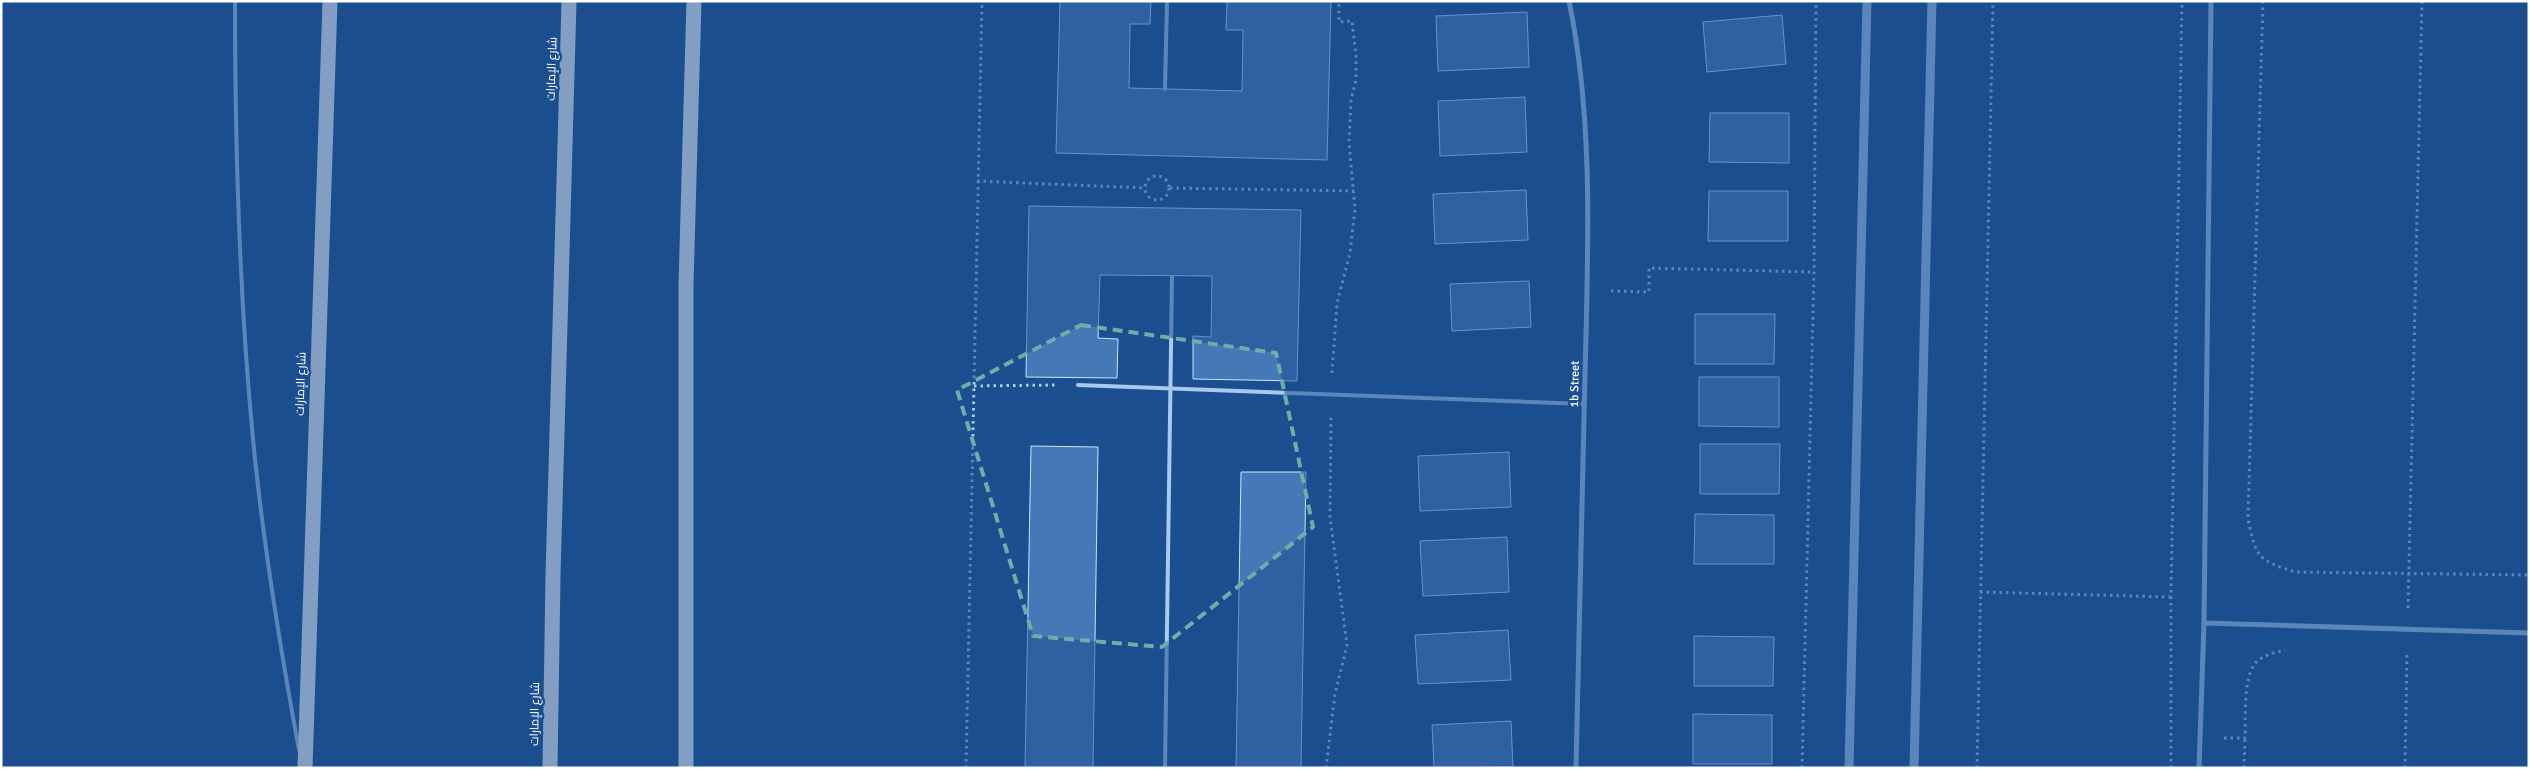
<svg xmlns="http://www.w3.org/2000/svg" width="2530" height="769" viewBox="0 0 2530 769" font-family="Signika,Cairo,sans-serif">
  <style>
    .building { fill: #4478b7; stroke: #cfe3fa }
    .lines { fill: none; stroke-linecap: round; stroke-linejoin: round }
    .path { stroke: #a9c9ee; stroke-width: 3; stroke-dasharray: 2.5 4; stroke-linecap: butt }
    .service { stroke: #a9c9ee; stroke-width: 4 }
    .minor { stroke: #a9c9ee; stroke-width: 5 }
    .tertiary { stroke: #a9c9ee; stroke-width: 9 }
    .motorway { stroke: #fff; stroke-width: 15 }
    .marked { fill: none; stroke: #6fada8; stroke-width: 4; stroke-dasharray: 10 6; stroke-linejoin: round }
    .labels { text-anchor: middle; dominant-baseline: central; stroke-width: 5; stroke-linejoin: round; paint-order: stroke }
    .street-label { font-size: 12px; fill: #fff; stroke: #1b4f8f }
  </style>
  <rect width="100%" height="100%" fill="#1b4f8f"/>
  <g class="building">
    <path d="M 1060,1 L 1151,1 L 1150,24 L 1130,24 L 1129,88 L 1242,91 L 1243,30 L 1226,30 L 1227,1 L 1331,1 L 1327,160 L 1056,153 Z"/>
    <path d="M 1527,12 L 1529,67 L 1438,71 L 1436,16 Z"/>
    <path d="M 1782,15 L 1786,64 L 1707,72 L 1703,22 Z"/>
    <path d="M 1525,97 L 1527,152 L 1440,156 L 1438,101 Z"/>
    <path d="M 1710,113 L 1789,113 L 1789,163 L 1709,162 Z"/>
    <path d="M 1526,190 L 1528,240 L 1435,244 L 1433,194 Z"/>
    <path d="M 1709,191 L 1788,191 L 1788,241 L 1708,241 Z"/>
    <path d="M 1029,206 L 1301,210 L 1297,381 L 1193,379 L 1193,336 L 1211,337 L 1212,276 L 1100,275 L 1098,338 L 1118,339 L 1117,378 L 1026,377 Z"/>
    <path d="M 1529,281 L 1531,327 L 1452,331 L 1450,284 Z"/>
    <path d="M 1695,314 L 1775,314 L 1774,364 L 1695,364 Z"/>
    <path d="M 1699,377 L 1779,377 L 1779,427 L 1699,426 Z"/>
    <path d="M 1700,444 L 1780,444 L 1779,494 L 1700,494 Z"/>
    <path d="M 1031,446 L 1098,447 L 1093,768 L 1025,768 Z"/>
    <path d="M 1509,452 L 1511,507 L 1420,511 L 1418,456 Z"/>
    <path d="M 1241,472 L 1306,472 L 1301,768 L 1236,768 Z"/>
    <path d="M 1695,514 L 1774,515 L 1774,564 L 1694,564 Z"/>
    <path d="M 1507,537 L 1509,592 L 1423,596 L 1420,541 Z"/>
    <path d="M 1508,630 L 1511,680 L 1418,684 L 1415,635 Z"/>
    <path d="M 1694,636 L 1774,637 L 1773,686 L 1694,686 Z"/>
    <path d="M 1693,714 L 1772,715 L 1772,764 L 1693,764 Z"/>
    <path d="M 1511,721 L 1513,767 L 1434,768 L 1432,725 Z"/>
  </g>
  <g class="lines">
    <g class="path">
      <path d="M 2263,1 L 2248,519 C 2256,557 2257,560 2295,572 L 2529,575"/>
      <circle cx="1157" cy="188" r="12"/>
      <path d="M 977,181 L 1145,188"/>
      <path d="M 1170,188 L 1354,191"/>
      <path d="M 1611,291 L 1649,292 L 1649,268 L 1813,272"/>
      <path d="M 1332,373 L 1337,303 L 1350,253 L 1355,209 L 1349,142 L 1351,101 L 1356,80 L 1356,56 L 1352,21 L 1339,22 L 1339,1"/>
      <path d="M 974,386 L 1056,385"/>
      <path d="M 1980,592 L 2171,597"/>
      <path d="M 2408,608 L 2422,1"/>
      <path d="M 2224,738 L 2245,738 C 2246,719 2243,681 2254,665 C 2261,655 2274,653 2285,650"/>
      <path d="M 966,768 L 982,1"/>
      <path d="M 1326,768 L 1335,694 L 1347,645 L 1330,517 L 1331,417"/>
      <path d="M 1802,768 L 1814,272 L 1816,1"/>
      <path d="M 1977,768 L 1993,1"/>
      <path d="M 2171,768 L 2171,597 L 2182,1"/>
      <path d="M 2244,768 L 2245,738"/>
      <path d="M 2405,768 L 2407,652"/>
    </g>
    <g class="service">
      <path d="M 235,1 C 235,148 239,294 253,439 C 263,544 280,647 299,750"/>
      <path d="M 1165,89 L 1167,1"/>
      <path d="M 1078,385 L 1585,404"/>
      <path d="M 1165,768 L 1172,277"/>
    </g>
    <g class="minor">
      <path d="M 1569,1 C 1594,121 1588,252 1585,374 C 1582,505 1579,637 1576,768"/>
      <path d="M 2204,623 L 2529,633"/>
      <path d="M 2199,768 L 2204,623 L 2211,1"/>
    </g>
    <g class="tertiary">
      <path d="M 1849,768 L 1867,1"/>
      <path d="M 1914,768 L 1932,1"/>
    </g>
    <g class="motorway">
      <path d="M 305,768 L 330,1"/>
      <path d="M 550,768 L 553,576 L 569,1"/>
      <path d="M 686,768 L 686,284 L 694,1"/>
    </g>
  </g>
  <path d="M0 0H2530V769H0ZM 1081,325 L 1276,353 L 1313,527 L 1162,647 L 1033,636 L 957,390 Z" fill="#1b4f8f" fill-opacity=".55" fill-rule="evenodd"/>
  <path class="marked" d="M 1081,325 L 1276,353 L 1313,527 L 1162,647 L 1033,636 L 957,390 Z"/>
  <g class="labels">
    <g class="street-label">
      <text transform="translate(552 69) rotate(-88)">شارع الإمارات</text>
      <text transform="translate(301 384) rotate(-88)">شارع الإمارات</text>
      <text transform="translate(1575 384) rotate(-89)">1b Street</text>
      <text transform="translate(535 714) rotate(-89)">شارع الإمارات</text>
    </g>
  </g>
  <rect width="2530" height="769" fill="none" stroke="#ffffff" stroke-width="5"/>
</svg>
